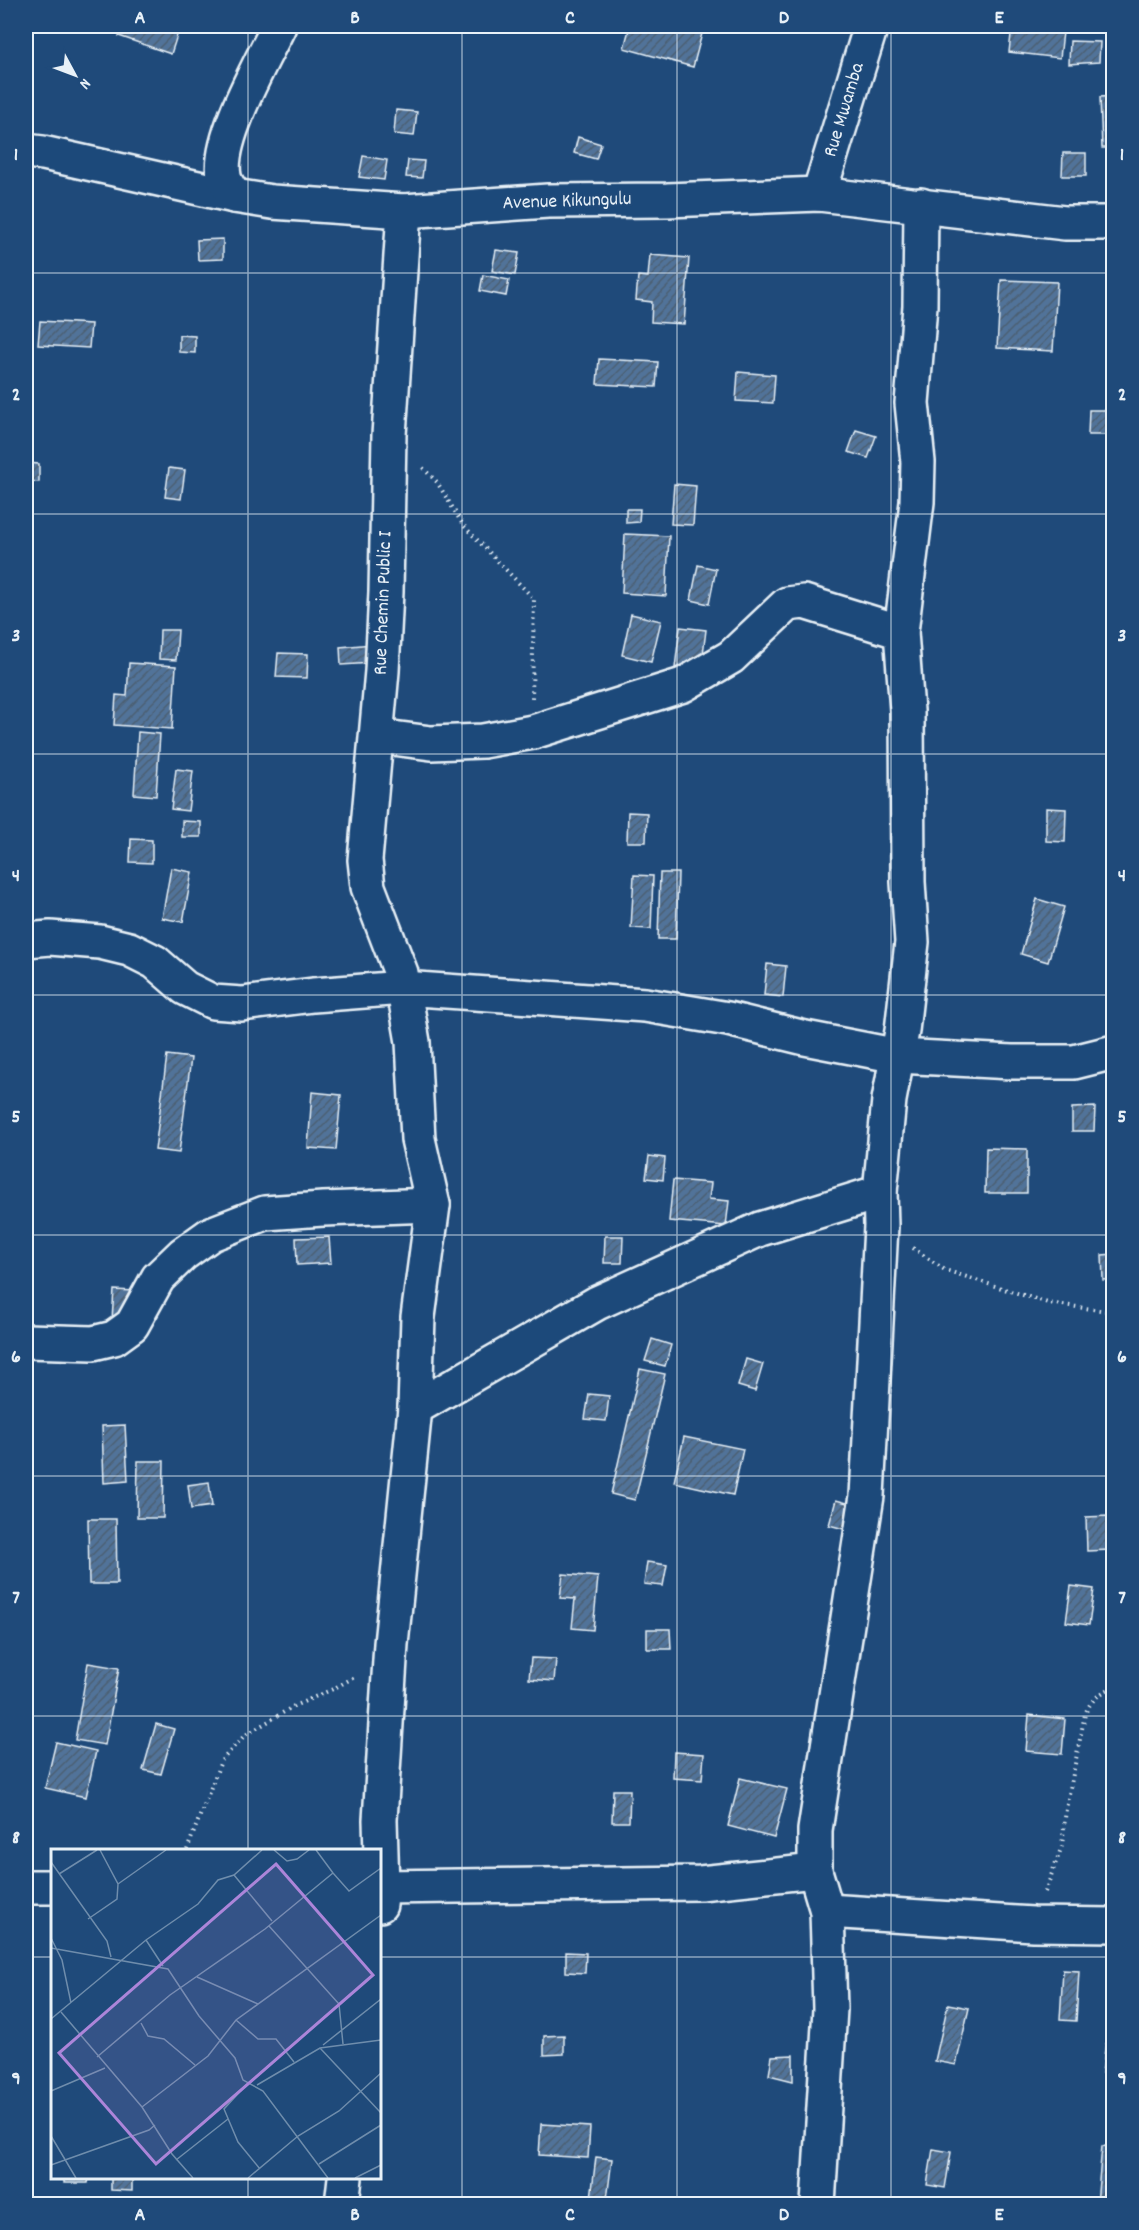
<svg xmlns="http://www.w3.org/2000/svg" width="1139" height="2230" viewBox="0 0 1139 2230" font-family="Dekko,sans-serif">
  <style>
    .building { fill: url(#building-hatch); stroke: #e8f1f8; stroke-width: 1.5 }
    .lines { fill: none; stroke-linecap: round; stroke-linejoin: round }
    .minor-casing { stroke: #e8f1f8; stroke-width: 38 }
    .path { stroke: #e8f1f8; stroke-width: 4; stroke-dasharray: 1.5 4.5; stroke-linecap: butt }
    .minor { stroke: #1f4a7a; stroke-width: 33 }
    .grid { fill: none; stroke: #e8f1f8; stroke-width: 1.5; stroke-opacity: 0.55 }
    .labels { text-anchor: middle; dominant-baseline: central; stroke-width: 5; stroke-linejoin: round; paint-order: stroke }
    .street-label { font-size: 20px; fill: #e8f1f8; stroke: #1f4a7a }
    .inset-road { fill: none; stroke: #6f8dac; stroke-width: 1.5 }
    .view { fill: #ac85d9; fill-opacity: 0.15; stroke: #ac85d9; stroke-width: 3 }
    .inset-edge { fill: none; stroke: #e8f1f8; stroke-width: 3 }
    .neatline { fill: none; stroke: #e8f1f8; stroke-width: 2 }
    .grid-label { font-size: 20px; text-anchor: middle; font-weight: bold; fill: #e8f1f8 }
  </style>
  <defs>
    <pattern id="building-hatch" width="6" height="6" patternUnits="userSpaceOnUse" patternTransform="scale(1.5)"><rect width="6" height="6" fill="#517399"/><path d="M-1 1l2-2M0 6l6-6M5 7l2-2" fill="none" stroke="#4c5e72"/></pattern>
  </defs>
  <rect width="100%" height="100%" fill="#1f4a7a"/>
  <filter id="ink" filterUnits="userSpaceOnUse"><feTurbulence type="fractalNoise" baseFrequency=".0167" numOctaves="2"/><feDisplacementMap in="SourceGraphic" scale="12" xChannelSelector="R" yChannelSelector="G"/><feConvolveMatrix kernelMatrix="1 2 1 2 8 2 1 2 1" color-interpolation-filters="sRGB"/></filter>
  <g filter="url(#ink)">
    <g class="building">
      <path d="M 122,26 L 180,26 L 171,54 L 119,36 Z"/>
      <path d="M 630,26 L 704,26 L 693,67 L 624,48 Z"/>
      <path d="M 1012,26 L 1063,32 L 1060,58 L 1009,52 Z"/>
      <path d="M 1070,41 L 1100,42 L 1099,62 L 1069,64 Z"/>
      <path d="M 1114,96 L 1114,148 L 1102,148 L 1100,97 Z"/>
      <path d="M 396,110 L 417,112 L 414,136 L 394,134 Z"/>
      <path d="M 578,137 L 601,144 L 596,159 L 574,153 Z"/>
      <path d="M 1063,153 L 1086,153 L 1086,176 L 1062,176 Z"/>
      <path d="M 363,156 L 387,160 L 384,180 L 359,177 Z"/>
      <path d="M 408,160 L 424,161 L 422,178 L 406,177 Z"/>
      <path d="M 223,239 L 223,259 L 198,260 L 197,240 Z"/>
      <path d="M 496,250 L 519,253 L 515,275 L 492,271 Z"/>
      <path d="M 650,255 L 689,258 L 684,324 L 651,322 L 652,302 L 636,300 L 638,276 L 648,277 Z"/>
      <path d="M 483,275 L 509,280 L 506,296 L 480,291 Z"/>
      <path d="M 1001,280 L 1057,282 L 1053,351 L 997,348 Z"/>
      <path d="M 40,321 L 91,324 L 89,348 L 38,345 Z"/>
      <path d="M 179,335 L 195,336 L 195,353 L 179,352 Z"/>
      <path d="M 599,359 L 658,362 L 656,387 L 597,384 Z"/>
      <path d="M 738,372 L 775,375 L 773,403 L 736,401 Z"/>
      <path d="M 1089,410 L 1114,410 L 1114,435 L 1088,435 Z"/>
      <path d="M 856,430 L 876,436 L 868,458 L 848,452 Z"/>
      <path d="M 26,463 L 39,464 L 39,482 L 26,481 Z"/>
      <path d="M 169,468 L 185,470 L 181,499 L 165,497 Z"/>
      <path d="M 674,484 L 696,486 L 693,525 L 671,524 Z"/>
      <path d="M 626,509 L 640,509 L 639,522 L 626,523 Z"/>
      <path d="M 625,534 L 669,536 L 666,596 L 622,593 Z"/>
      <path d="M 698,565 L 716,569 L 709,604 L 691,600 Z"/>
      <path d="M 631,614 L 661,621 L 651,662 L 622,655 Z"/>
      <path d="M 680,627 L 706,630 L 701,670 L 675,668 Z"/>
      <path d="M 160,630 L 178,630 L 176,660 L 159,659 Z"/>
      <path d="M 372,644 L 373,663 L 341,665 L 340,647 Z"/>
      <path d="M 278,653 L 308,654 L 307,678 L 276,677 Z"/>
      <path d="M 129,663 L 176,666 L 172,729 L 114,725 L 116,695 L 127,696 Z"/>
      <path d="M 138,732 L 160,734 L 156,796 L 134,794 Z"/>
      <path d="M 176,769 L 193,771 L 188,811 L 171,809 Z"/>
      <path d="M 1046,808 L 1066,809 L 1065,842 L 1046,841 Z"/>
      <path d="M 628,812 L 647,813 L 646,842 L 627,842 Z"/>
      <path d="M 182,821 L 201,822 L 201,837 L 182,837 Z"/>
      <path d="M 131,839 L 152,840 L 152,863 L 130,862 Z"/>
      <path d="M 171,868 L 192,872 L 183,922 L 162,918 Z"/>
      <path d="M 660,873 L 678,873 L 676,939 L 658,939 Z"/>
      <path d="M 634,875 L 653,876 L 651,929 L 631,928 Z"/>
      <path d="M 1037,899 L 1064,907 L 1048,962 L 1021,954 Z"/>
      <path d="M 767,964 L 786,966 L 783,997 L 764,995 Z"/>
      <path d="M 167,1055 L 191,1058 L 179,1153 L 155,1150 Z"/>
      <path d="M 312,1092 L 341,1095 L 336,1150 L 308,1148 Z"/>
      <path d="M 1095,1107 L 1094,1131 L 1072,1131 L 1072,1108 Z"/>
      <path d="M 986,1148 L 1027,1149 L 1027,1193 L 985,1193 Z"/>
      <path d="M 649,1156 L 665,1158 L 663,1180 L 646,1178 Z"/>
      <path d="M 673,1180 L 711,1183 L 709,1199 L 729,1201 L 726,1226 L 669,1221 Z"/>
      <path d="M 605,1236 L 623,1236 L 622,1263 L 604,1263 Z"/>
      <path d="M 329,1237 L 331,1263 L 297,1265 L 296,1238 Z"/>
      <path d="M 1114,1254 L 1114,1279 L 1103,1280 L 1102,1255 Z"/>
      <path d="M 114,1290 L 134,1291 L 133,1321 L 112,1320 Z"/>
      <path d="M 652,1339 L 671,1345 L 665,1366 L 645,1361 Z"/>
      <path d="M 746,1359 L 763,1364 L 755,1391 L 738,1386 Z"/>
      <path d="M 640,1369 L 665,1374 L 635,1500 L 611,1494 Z"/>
      <path d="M 589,1394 L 609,1396 L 606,1421 L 585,1419 Z"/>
      <path d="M 125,1425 L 128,1481 L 104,1483 L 102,1426 Z"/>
      <path d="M 684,1437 L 743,1449 L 733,1495 L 674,1482 Z"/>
      <path d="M 138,1461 L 164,1461 L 163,1518 L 137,1518 Z"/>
      <path d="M 209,1482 L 212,1506 L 191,1509 L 188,1485 Z"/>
      <path d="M 836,1500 L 862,1507 L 855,1532 L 829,1525 Z"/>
      <path d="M 1109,1516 L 1110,1550 L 1087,1551 L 1086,1517 Z"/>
      <path d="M 88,1519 L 116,1519 L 117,1584 L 89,1584 Z"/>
      <path d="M 647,1562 L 667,1565 L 663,1586 L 644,1584 Z"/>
      <path d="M 563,1574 L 598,1577 L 593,1630 L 572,1628 L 575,1599 L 560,1598 Z"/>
      <path d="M 1071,1586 L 1094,1589 L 1089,1625 L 1066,1622 Z"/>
      <path d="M 647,1629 L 670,1629 L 671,1649 L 647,1649 Z"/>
      <path d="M 531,1658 L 556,1659 L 554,1681 L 529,1679 Z"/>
      <path d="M 88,1663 L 119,1668 L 105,1745 L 75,1740 Z"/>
      <path d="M 1029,1715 L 1065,1719 L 1062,1754 L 1026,1751 Z"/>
      <path d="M 156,1724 L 174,1729 L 161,1774 L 143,1770 Z"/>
      <path d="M 56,1742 L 96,1751 L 86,1797 L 45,1788 Z"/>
      <path d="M 674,1752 L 704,1754 L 702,1780 L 673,1778 Z"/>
      <path d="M 740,1778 L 787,1789 L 774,1838 L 728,1826 Z"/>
      <path d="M 613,1790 L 630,1790 L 629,1822 L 612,1822 Z"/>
      <path d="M 566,1952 L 586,1953 L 585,1973 L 566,1972 Z"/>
      <path d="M 1063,1970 L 1079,1971 L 1076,2021 L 1060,2020 Z"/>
      <path d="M 948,2004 L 969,2008 L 956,2065 L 935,2061 Z"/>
      <path d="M 1110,2008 L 1114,2008 L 1114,2074 L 1102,2073 Z"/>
      <path d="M 564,2035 L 564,2054 L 544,2055 L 544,2036 Z"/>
      <path d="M 793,2055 L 793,2081 L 769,2075 L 772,2056 Z"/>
      <path d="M 541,2124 L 590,2127 L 588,2158 L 539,2155 Z"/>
      <path d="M 1102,2146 L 1114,2147 L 1114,2204 L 1097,2204 Z"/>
      <path d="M 933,2149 L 951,2152 L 945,2188 L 927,2185 Z"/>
      <path d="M 596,2157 L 612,2159 L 607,2199 L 591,2198 Z"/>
      <path d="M 64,2178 L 89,2178 L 88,2183 L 64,2183 Z"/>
      <path d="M 111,2178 L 132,2178 L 132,2191 L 111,2190 Z"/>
    </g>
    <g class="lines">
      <g class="minor-casing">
        <g id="minor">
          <path d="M 26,151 L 43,153 L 234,196 L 272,202 L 404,211 L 548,201 L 667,200 L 819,194 L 1065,223 L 1114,223"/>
          <path d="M 819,194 L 871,26"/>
          <path d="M 234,196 C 231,190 225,183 224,176 C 217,139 262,61 279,26"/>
          <path d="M 377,736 L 431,743 L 483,741 L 533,732 L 683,685 L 731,657 L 787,604 L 804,602 L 901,632"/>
          <path d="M 26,940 L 50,938 L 100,942 L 129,949 L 155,962 L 185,988 L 213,1002 L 242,1004 L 313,995 L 403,988 L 645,1005 L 728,1019 L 805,1038 L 898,1056 L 1012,1062 L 1074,1062 L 1114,1052"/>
          <path d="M 26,1341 L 93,1343 L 114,1338 L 132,1325 L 158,1278 L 183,1254 L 211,1234 L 265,1213 L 323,1209 L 433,1205"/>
          <path d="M 415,1408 L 597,1303 L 760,1229 L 880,1192"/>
          <path d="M 26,1887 L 52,1887"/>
          <path d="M 380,1887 L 700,1883 L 815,1871"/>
          <path d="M 380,1905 L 382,1887 L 380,1820 L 391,1644 L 415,1408 L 418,1317 L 433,1205 L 418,1139 L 413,1042 L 401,973 L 368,887 L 365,860 L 382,671 L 386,592 L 389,435 L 404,211"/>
          <path d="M 827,1911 L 1033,1924 L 1114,1925"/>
          <path d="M 342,2204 L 345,2178"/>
          <path d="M 818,2204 L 830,2009 L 827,1911 L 815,1871 L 815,1830 L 867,1496 L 881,1226 L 880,1192 L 889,1100 L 902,1031 L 912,942 L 908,882 L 907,711 L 901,632 L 917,502 L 918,462 L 912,403 L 920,306 L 921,205"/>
        </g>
      </g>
      <g class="path">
        <path d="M 423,468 L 437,482 L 463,525 L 534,599 L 532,698"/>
        <path d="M 913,1248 L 945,1270 L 1048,1303 L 1114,1312"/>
        <path d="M 187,1850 L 221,1761 L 244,1736 L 294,1706 L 333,1689 L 356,1676"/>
        <path d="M 1045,1892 L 1062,1846 L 1066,1809 L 1085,1714 C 1091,1700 1099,1693 1114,1687"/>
      </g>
      <use href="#minor" class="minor"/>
    </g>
  </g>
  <path class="grid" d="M 248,26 L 248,1850M 462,26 L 462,2204M 677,26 L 677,2204M 891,26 L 891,2204M 26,273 L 1114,273M 26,514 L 1114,514M 26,754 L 1114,754M 26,995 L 1114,995M 26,1235 L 1114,1235M 26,1476 L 1114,1476M 26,1716 L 1114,1716M 26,1957 L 52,1957M 380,1957 L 1114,1957M 248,2178 L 248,2204"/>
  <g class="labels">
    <g class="street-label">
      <text transform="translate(845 110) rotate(-73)">Rue Mwamba</text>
      <text transform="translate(567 202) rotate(-2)">Avenue Kikungulu</text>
      <text transform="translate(384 603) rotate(-88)">Rue Chemin Public I</text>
    </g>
  </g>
  <g transform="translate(51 1849)">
    <rect width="330" height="330" fill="#1f4a7a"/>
    <path class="inset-road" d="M 223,1 L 236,12 L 246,10 L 258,1M 265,1 L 282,24M 0,13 L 56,92 L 60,108M 8,25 L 46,1M 183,26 L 221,72M 67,35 L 115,1M 37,70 L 66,50 L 67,35 L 49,1M 218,77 L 288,155 L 292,195M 0,89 L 11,111 L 20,154M 95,91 L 112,117M 0,99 L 117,120 L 148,167 L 184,209 L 192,231 L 212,242 L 277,329M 146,128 L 207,155M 10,163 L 91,258 L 121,305 L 142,329M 0,170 L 95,91 L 147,55 L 167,31 L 183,26 L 211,1M 185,171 L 207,190 L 225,190 L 243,213M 90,174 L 97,187 L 113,190 L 144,216M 272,196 L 330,150M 269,199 L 330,264M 46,208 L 119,146 L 214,80 L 282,24 L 298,42 L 330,19M 196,235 L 173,260 L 187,293 L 209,320M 206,236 L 269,199 L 330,191M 0,242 L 54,219M 91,258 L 157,207 L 185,171 L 330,66M 0,287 L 25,329M 125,311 L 177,270M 268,315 L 330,276M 0,316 L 98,281 L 104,276M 197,329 L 247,287 L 288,262 L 330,224M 304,329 L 330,316"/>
    <path class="view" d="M 225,15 L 322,126 L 105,315 L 8,204 Z"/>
    <rect width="330" height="330" class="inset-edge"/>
  </g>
  <rect width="1139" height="2230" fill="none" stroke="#1f4a7a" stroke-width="66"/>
  <g transform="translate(75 75) rotate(131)" stroke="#1f4a7a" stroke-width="4.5" paint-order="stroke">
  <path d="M0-4.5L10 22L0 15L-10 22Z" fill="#e8f1f8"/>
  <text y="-9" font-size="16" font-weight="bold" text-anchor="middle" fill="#e8f1f8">N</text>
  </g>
  <rect x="33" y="33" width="1073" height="2164" class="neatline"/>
  <g class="grid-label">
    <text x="140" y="23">A</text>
    <text x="355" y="23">B</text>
    <text x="570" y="23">C</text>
    <text x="784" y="23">D</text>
    <text x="999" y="23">E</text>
    <text x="16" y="160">1</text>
    <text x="1122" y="160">1</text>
    <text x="16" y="400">2</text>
    <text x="1122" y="400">2</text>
    <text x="16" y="641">3</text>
    <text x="1122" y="641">3</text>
    <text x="16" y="881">4</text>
    <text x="1122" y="881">4</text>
    <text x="16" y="1122">5</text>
    <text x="1122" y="1122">5</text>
    <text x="16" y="1362">6</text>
    <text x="1122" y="1362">6</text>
    <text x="16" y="1603">7</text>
    <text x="1122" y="1603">7</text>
    <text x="16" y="1843">8</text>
    <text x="1122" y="1843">8</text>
    <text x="16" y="2084">9</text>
    <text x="1122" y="2084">9</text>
    <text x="140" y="2220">A</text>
    <text x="355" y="2220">B</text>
    <text x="570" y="2220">C</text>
    <text x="784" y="2220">D</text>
    <text x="999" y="2220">E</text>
  </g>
</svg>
